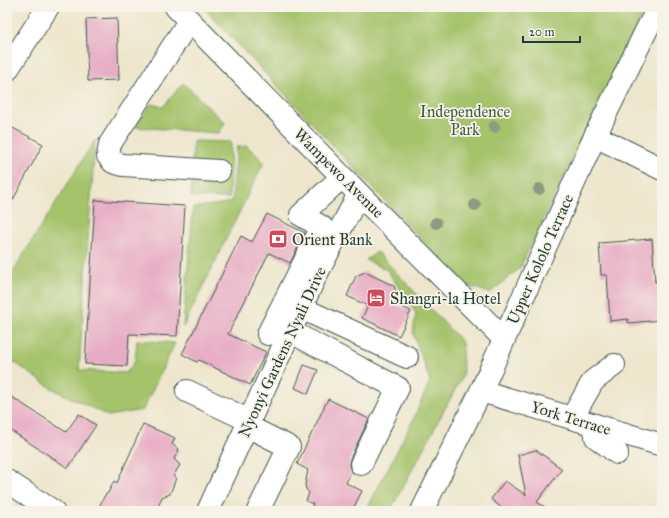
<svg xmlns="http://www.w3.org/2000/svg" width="669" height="518" viewBox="0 0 669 518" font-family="'IM FELL Great Primer',serif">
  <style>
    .green { fill: #a4c36b; stroke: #628050 }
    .building { fill: #e7acc4 }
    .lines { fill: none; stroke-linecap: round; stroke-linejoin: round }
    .minor-casing { stroke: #3e564b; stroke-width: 24 }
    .major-casing { stroke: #3e564b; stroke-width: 24 }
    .minor { stroke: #fff; stroke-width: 22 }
    .major { stroke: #fff; stroke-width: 22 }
    .tree { fill: #8e9b80 }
    .labels { text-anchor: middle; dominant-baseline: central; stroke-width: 3.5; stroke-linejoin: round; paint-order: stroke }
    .park-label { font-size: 16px; fill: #405e42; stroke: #f7f3e8 }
    .street-label { font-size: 16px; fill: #1f3d34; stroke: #f7f3e8 }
    .poi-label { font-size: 16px; fill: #1f3d34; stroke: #f7f3e8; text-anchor: start }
  </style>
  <rect width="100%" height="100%" fill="#f7f3e8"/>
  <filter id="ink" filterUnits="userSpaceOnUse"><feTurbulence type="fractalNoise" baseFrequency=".025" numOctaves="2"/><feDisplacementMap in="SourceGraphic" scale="8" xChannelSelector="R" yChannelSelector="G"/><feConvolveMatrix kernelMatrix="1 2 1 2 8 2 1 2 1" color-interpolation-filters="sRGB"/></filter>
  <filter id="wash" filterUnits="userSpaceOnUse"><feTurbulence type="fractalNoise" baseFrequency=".012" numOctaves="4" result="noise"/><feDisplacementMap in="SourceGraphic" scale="16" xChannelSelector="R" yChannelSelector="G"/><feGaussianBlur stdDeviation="0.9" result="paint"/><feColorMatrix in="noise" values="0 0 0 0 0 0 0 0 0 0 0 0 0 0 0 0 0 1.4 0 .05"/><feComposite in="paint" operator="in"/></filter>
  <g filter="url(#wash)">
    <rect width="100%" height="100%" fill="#eee6cc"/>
    <g class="green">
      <path d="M 203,7 L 646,7 L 520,268 L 490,293 L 463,284 Z"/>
      <path d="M 183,83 L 225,123 L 219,133 L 135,127 L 151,104 L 163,107 Z"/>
      <path d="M 95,140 L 79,370 L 126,373 L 135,361 L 137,340 L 175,343 L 143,410 L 108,416 L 51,388 L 7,357 L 7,281 Z"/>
      <path d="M 193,141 L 231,142 L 229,198 L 191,197 Z"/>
      <path d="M 247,146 L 264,162 L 183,327 L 193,208 L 232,202 L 237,147 Z"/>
      <path d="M 377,252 L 462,342 L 463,375 L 390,511 L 366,511 L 413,420 L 430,381 L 413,333 L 416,313 L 387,270 L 366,260 Z"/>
    </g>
    <g id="blocks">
      <g class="building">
        <path d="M 117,18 L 119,80 L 88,81 L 86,19 Z"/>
        <path d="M 7,125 L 43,144 L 7,211 Z"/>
        <path d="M 95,200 L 185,206 L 177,336 L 129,334 L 127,366 L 85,364 Z"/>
        <path d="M 267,214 L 305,233 L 290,263 L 269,253 L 228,334 L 266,352 L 250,385 L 199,360 L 197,362 L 182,354 L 241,236 L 252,242 Z"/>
        <path d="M 652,239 L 655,282 L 662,281 L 662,320 L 628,323 L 628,319 L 610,321 L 607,275 L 601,275 L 599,243 Z"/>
        <path d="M 365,272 L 394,286 L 396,292 L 391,302 L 411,311 L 399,336 L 362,318 L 368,306 L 347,296 L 356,276 Z"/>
        <path d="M 304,365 L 318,370 L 308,394 L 295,388 Z"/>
        <path d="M 7,394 L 66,432 L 79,414 L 96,425 L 68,468 L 7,428 Z"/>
        <path d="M 328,399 L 369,419 L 350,459 L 349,464 L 351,472 L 346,483 L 362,491 L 352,511 L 310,511 L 313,504 L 306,501 L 309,493 L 306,489 L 305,485 L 308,470 L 297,464 Z"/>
        <path d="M 143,424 L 175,438 L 172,444 L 179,450 L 174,459 L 180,465 L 173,476 L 176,478 L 170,494 L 162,497 L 158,507 L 154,511 L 107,511 L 99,507 L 105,495 L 108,493 L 114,481 L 117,483 Z"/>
        <path d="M 536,450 L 562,469 L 537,502 L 551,511 L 505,511 L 491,499 L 505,481 L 526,495 L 518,455 Z"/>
      </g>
    </g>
  </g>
  <g filter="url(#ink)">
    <use href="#blocks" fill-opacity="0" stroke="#3e564b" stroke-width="1"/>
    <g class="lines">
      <g class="minor-casing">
        <g id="minor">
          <path d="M 176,7 L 359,194 L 504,339"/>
          <path d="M 189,21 L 110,144 L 108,156 L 113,162 L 123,165 L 219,171"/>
          <path d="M 7,70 L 48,7"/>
          <path d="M 595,136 L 662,169"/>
          <path d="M 301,308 L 407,357"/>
          <path d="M 290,331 L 310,342 L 398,388 L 361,464"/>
          <path d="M 268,334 L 322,227 L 301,215 L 342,177"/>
          <path d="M 187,391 L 250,421"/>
          <path d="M 481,391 L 662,445"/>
          <path d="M 572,418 L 593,381 L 614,365"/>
          <path d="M 595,425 L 596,437 L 617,453"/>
          <path d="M 247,426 L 289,447 L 258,511"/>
          <path d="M 7,481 L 53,511"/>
          <path d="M 208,511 L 316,275 L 359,194"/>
        </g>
      </g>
      <g class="major-casing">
        <path id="major" d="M 422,511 L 481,391 L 595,136 L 647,29 L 659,7"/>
      </g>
      <use href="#minor" class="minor"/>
      <use href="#major" class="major"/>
    </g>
    <g class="tree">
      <circle cx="494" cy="127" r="6"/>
      <circle cx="539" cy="189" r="6"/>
      <circle cx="475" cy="205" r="6"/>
      <circle cx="436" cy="223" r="6"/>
    </g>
  </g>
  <defs>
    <g id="bank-square" transform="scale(1)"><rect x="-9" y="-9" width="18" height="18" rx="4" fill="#d1495b" stroke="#f7f3e8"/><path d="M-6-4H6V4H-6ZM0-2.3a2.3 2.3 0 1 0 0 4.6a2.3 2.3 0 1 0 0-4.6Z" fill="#fff"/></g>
    <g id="hotel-square" transform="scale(1)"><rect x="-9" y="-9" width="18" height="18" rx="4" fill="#d1495b" stroke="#f7f3e8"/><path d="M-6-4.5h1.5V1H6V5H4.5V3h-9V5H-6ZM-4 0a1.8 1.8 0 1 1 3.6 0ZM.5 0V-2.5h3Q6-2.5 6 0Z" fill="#fff"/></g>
  </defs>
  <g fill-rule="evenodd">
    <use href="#bank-square" x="278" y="239"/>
    <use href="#hotel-square" x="376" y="298"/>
  </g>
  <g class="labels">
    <g class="park-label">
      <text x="465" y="111">Independence<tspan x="465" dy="18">Park</tspan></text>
    </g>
    <g class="street-label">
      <text transform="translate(339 173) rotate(45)">Wampewo Avenue</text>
      <text transform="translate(540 259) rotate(-66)">Upper Kololo Terrace</text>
      <text transform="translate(282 352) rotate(-65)">Nyonyi Gardens Nyali Drive</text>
      <text transform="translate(571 418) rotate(17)">York Terrace</text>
    </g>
    <g class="poi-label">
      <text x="292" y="239">Orient Bank</text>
      <text x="390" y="298">Shangri-la Hotel</text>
    </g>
  </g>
  <rect width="669" height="518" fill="none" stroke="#f7f3e8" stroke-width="24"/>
  <path d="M523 36v6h57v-6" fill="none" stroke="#1f3d34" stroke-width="2"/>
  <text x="529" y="36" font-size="12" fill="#1f3d34" stroke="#f7f3e8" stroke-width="3" paint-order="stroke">20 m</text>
</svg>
